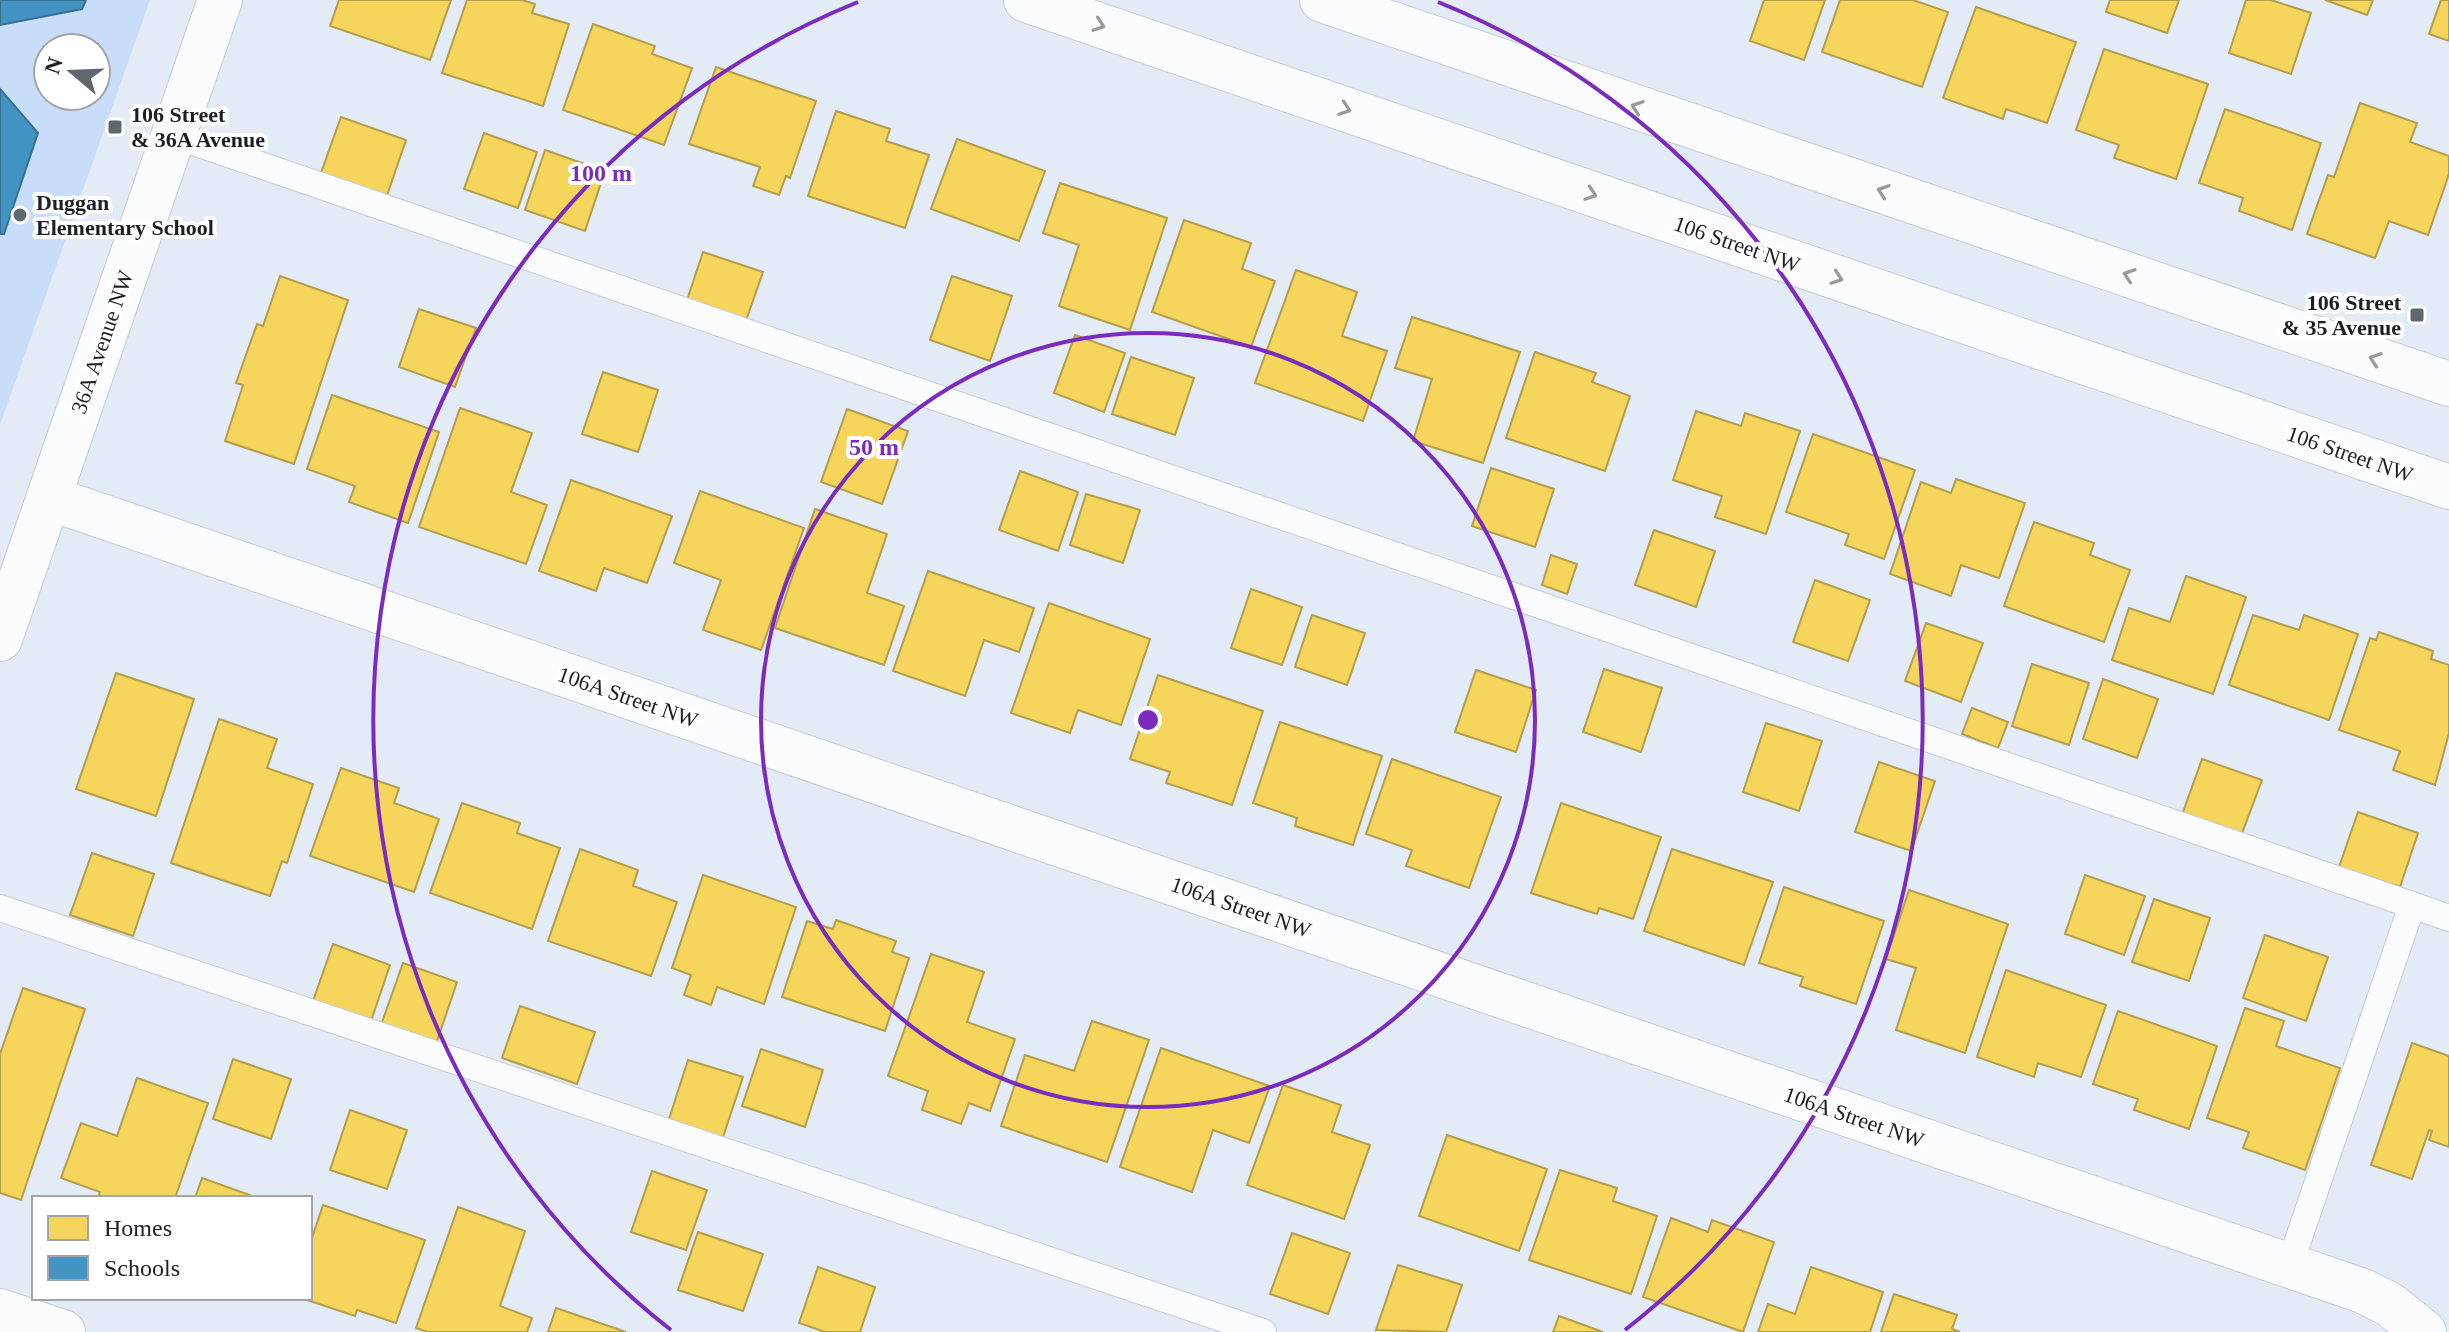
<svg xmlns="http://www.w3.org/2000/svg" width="2449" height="1332" viewBox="0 0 2449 1332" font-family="'Times New Roman',serif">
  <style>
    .green { fill: #c8ddf7; fill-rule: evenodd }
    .homes { fill: #f6d55c; stroke: #b49e4c; stroke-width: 2 }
    .schools { fill: #4393c3; stroke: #377094; stroke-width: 2 }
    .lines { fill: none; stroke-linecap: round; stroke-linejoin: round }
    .lane-casing { stroke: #c3cad2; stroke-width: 28 }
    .street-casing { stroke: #c3cad2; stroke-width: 46 }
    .secondary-casing { stroke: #c3cad2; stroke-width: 46 }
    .lane { stroke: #fbfcfe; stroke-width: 26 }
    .street { stroke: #fbfcfe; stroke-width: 44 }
    .secondary { stroke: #fbfcfe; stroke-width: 44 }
    .oneway { stroke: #96999d }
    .ring { fill: none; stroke: #7b2cbf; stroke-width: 4 }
    .poi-dot { fill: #60676f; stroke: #fff; stroke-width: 3 }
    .labels { text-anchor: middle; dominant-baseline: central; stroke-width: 8; stroke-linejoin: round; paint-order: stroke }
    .poi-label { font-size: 22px; font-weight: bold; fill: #1a1f26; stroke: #fff; text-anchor: start }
    .street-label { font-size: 22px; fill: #1a1f26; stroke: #fff }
    .centre { fill: #7b2cbf; stroke: #fff; stroke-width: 4 }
    .ring-label { font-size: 24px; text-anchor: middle; font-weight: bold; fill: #7b2cbf; stroke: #fff; stroke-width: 8; stroke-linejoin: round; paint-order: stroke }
  </style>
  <rect width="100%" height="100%" fill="#e3ecf6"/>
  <path class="green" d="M 0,0 L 150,0 L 0,425 ZM 48,48 L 96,48 L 96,96 L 48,96 Z"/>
  <g class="homes">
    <path d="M 339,0 L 451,0 L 430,60 L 330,26 Z"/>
    <path d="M 467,0 L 522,0 L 535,4 L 532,13 L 569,24 L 543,106 L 442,73 Z"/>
    <path d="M 1764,0 L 1825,0 L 1804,60 L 1750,41 Z"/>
    <path d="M 1840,0 L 1913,0 L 1948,12 L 1922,87 L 1822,52 Z"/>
    <path d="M 2110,0 L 2179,0 L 2167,33 L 2106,12 Z"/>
    <path d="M 2246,0 L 2271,0 L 2311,13 L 2291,74 L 2229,53 Z"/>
    <path d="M 2325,0 L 2373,0 L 2367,15 Z"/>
    <path d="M 2441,0 L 2449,0 L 2449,41 L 2429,34 Z"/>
    <path d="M 1976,7 L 2076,42 L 2047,123 L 2006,109 L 2003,119 L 1943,98 Z"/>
    <path d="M 593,24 L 655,46 L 652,54 L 692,68 L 664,145 L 563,110 Z"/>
    <path d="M 2104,49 L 2208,84 L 2176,179 L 2114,158 L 2119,145 L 2076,130 Z"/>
    <path d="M 716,67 L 816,101 L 790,178 L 786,176 L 779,195 L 753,186 L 760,167 L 689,144 Z"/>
    <path d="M 2360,103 L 2417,123 L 2410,142 L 2449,156 L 2449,174 L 2428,235 L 2389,221 L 2375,258 L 2307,234 L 2328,175 L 2334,177 Z"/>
    <path d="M 2225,109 L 2321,143 L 2292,230 L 2239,211 L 2243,198 L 2199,183 Z"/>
    <path d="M 836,111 L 890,129 L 886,141 L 929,155 L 905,228 L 808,196 Z"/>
    <path d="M 341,117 L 406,140 L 383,207 L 317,184 Z"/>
    <path d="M 484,133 L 537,152 L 518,208 L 464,189 Z"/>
    <path d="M 957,139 L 1045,171 L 1019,241 L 931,209 Z"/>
    <path d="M 545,150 L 605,171 L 585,231 L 525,210 Z"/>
    <path d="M 1060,183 L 1167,218 L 1130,330 L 1059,306 L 1079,245 L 1043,233 Z"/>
    <path d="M 1184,220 L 1251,243 L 1242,269 L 1275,281 L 1251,347 L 1152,312 Z"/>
    <path d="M 703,252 L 763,272 L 743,329 L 684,309 Z"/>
    <path d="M 1296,270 L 1357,292 L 1342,336 L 1387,351 L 1363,421 L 1255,383 Z"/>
    <path d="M 280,276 L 348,300 L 294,464 L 225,441 L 243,385 L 236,383 L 257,324 L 263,326 Z"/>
    <path d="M 952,276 L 1012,296 L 990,361 L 930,340 Z"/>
    <path d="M 419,309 L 476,328 L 455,387 L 399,367 Z"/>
    <path d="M 1412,317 L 1520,352 L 1483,463 L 1413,441 L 1432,379 L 1395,368 Z"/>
    <path d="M 1075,335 L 1125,353 L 1104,412 L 1054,393 Z"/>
    <path d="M 1535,352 L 1596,373 L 1592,382 L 1630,396 L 1605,471 L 1506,438 Z"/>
    <path d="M 1131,357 L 1194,378 L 1175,435 L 1112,414 Z"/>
    <path d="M 603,372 L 658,390 L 638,452 L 582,434 Z"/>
    <path d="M 332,395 L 439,432 L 408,523 L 349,502 L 355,486 L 307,469 Z"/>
    <path d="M 460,408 L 532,433 L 511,492 L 547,505 L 526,564 L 419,527 Z"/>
    <path d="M 847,409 L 908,431 L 882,504 L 821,482 Z"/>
    <path d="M 1696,411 L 1741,426 L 1745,413 L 1800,431 L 1766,534 L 1715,517 L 1722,496 L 1673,480 Z"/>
    <path d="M 1813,434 L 1915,470 L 1884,559 L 1845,545 L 1849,534 L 1786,512 Z"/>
    <path d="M 1491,468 L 1554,489 L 1535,547 L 1472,526 Z"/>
    <path d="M 1020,471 L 1078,492 L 1058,551 L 999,530 Z"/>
    <path d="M 1956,479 L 2025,503 L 1999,578 L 1961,565 L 1951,596 L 1890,574 L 1921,482 L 1951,493 Z"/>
    <path d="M 571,480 L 672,516 L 647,583 L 604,568 L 596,591 L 539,571 Z"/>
    <path d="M 700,491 L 804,528 L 761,650 L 703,630 L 721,580 L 674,563 Z"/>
    <path d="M 1086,494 L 1140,510 L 1123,563 L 1070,545 Z"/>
    <path d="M 815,509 L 887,534 L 867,593 L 904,606 L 884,665 L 775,628 Z"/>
    <path d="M 2034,522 L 2094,543 L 2090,555 L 2130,570 L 2104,642 L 2004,606 Z"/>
    <path d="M 1654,530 L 1715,551 L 1696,607 L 1635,585 Z"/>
    <path d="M 1551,555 L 1577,564 L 1567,594 L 1542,585 Z"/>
    <path d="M 928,571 L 1034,608 L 1019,652 L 984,640 L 965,696 L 893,671 Z"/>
    <path d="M 2186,576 L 2246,597 L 2213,694 L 2112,660 L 2129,608 L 2170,622 Z"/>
    <path d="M 1815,580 L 1870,600 L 1848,661 L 1793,642 Z"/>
    <path d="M 1251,589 L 1302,607 L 1282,665 L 1231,648 Z"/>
    <path d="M 1049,603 L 1150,639 L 1121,725 L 1078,710 L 1070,733 L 1011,713 Z"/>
    <path d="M 1312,615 L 1365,633 L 1347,685 L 1295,667 Z"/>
    <path d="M 2253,615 L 2299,630 L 2304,615 L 2358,634 L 2329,720 L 2229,685 Z"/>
    <path d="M 1926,623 L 1983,643 L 1961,702 L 1905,681 Z"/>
    <path d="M 2379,632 L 2433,651 L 2431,659 L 2449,665 L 2449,733 L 2435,785 L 2393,770 L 2400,751 L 2339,730 L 2370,638 L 2376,640 Z"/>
    <path d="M 2032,664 L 2089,683 L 2069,745 L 2012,726 Z"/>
    <path d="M 1604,669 L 1662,688 L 1641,752 L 1583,732 Z"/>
    <path d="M 1476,670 L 1536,690 L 1516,752 L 1455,732 Z"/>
    <path d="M 116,673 L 194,699 L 156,816 L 76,789 Z"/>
    <path d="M 1158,675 L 1263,711 L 1232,805 L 1166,783 L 1170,772 L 1130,759 Z"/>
    <path d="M 2103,679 L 2158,699 L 2137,758 L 2083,739 Z"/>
    <path d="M 1972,708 L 2008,722 L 1998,748 L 1962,734 Z"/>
    <path d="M 219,719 L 277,739 L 267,768 L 313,784 L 287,863 L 282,861 L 270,896 L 171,863 Z"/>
    <path d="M 1280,722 L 1382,756 L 1353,845 L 1295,826 L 1297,818 L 1253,803 Z"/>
    <path d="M 1766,723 L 1822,741 L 1799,811 L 1743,792 Z"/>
    <path d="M 1392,759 L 1501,797 L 1469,888 L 1406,866 L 1412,850 L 1366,834 Z"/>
    <path d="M 2202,759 L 2262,780 L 2241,836 L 2182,815 Z"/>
    <path d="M 1879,762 L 1935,781 L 1911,851 L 1855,832 Z"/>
    <path d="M 341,768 L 399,788 L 394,803 L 439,819 L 414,892 L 310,856 Z"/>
    <path d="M 462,803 L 520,823 L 517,833 L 560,848 L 532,929 L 430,893 Z"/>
    <path d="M 1561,803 L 1661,837 L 1633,919 L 1599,908 L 1597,914 L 1531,893 Z"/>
    <path d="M 2358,812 L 2418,833 L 2400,887 L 2339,867 Z"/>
    <path d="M 580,849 L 638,870 L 633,886 L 677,902 L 651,976 L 548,941 Z"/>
    <path d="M 1672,849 L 1773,882 L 1744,965 L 1644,931 Z"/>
    <path d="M 92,853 L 154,874 L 133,936 L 70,915 Z"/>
    <path d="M 703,875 L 796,907 L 764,1004 L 717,987 L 711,1005 L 684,995 L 691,975 L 672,968 Z"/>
    <path d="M 2085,875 L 2145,896 L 2124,955 L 2065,934 Z"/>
    <path d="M 1784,887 L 1884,921 L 1856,1004 L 1800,986 L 1803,977 L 1759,963 Z"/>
    <path d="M 1909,890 L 2008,924 L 1965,1053 L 1896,1030 L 1916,968 L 1886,959 Z"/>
    <path d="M 2154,899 L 2210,918 L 2189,981 L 2132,962 Z"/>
    <path d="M 836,920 L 896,941 L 892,952 L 909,958 L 885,1031 L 782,997 L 807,921 L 833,929 Z"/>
    <path d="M 2265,935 L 2328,957 L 2306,1021 L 2243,998 Z"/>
    <path d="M 333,944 L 390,965 L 371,1021 L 313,1001 Z"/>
    <path d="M 931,954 L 984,972 L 967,1022 L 1015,1039 L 990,1111 L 969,1103 L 961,1124 L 922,1110 L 928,1091 L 888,1076 Z"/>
    <path d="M 403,963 L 457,982 L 436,1044 L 381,1025 Z"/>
    <path d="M 2006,970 L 2106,1005 L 2081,1077 L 2038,1063 L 2034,1077 L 1977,1057 Z"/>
    <path d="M 23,988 L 85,1009 L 21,1200 L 0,1193 L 0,1054 Z"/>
    <path d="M 520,1006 L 595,1032 L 577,1084 L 502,1058 Z"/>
    <path d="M 2245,1008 L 2284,1021 L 2276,1046 L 2340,1068 L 2305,1170 L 2243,1148 L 2249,1132 L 2207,1118 Z"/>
    <path d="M 2118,1011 L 2217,1046 L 2189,1129 L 2134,1110 L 2138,1099 L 2093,1084 Z"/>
    <path d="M 1092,1021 L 1149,1040 L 1107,1162 L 1001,1126 L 1025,1055 L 1074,1071 Z"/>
    <path d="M 2412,1043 L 2449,1056 L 2449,1147 L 2429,1140 L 2432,1131 L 2429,1130 L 2412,1179 L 2371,1165 Z"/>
    <path d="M 1161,1048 L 1270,1086 L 1249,1143 L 1213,1130 L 1192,1192 L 1120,1167 Z"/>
    <path d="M 761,1049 L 823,1070 L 805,1127 L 742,1106 Z"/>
    <path d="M 233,1059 L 291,1079 L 271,1139 L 213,1119 Z"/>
    <path d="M 688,1060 L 743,1077 L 722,1140 L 668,1122 Z"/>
    <path d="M 137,1078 L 208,1103 L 175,1198 L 98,1198 L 100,1192 L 61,1178 L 81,1123 L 117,1136 Z"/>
    <path d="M 1283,1085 L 1341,1105 L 1332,1132 L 1370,1145 L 1344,1219 L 1247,1185 Z"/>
    <path d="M 350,1110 L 407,1130 L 387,1189 L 330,1170 Z"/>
    <path d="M 1447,1135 L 1547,1169 L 1519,1251 L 1419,1216 Z"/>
    <path d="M 1560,1170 L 1617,1188 L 1613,1201 L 1657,1216 L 1631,1294 L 1529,1260 Z"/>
    <path d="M 652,1171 L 707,1190 L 686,1250 L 631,1232 Z"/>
    <path d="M 202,1178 L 258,1198 L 195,1198 Z"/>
    <path d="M 323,1205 L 425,1240 L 396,1323 L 357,1310 L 355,1316 L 301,1298 L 310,1298 L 310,1244 Z"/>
    <path d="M 458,1207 L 525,1231 L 500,1306 L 532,1318 L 527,1332 L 428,1332 L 416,1328 Z"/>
    <path d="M 1671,1218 L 1708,1232 L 1712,1220 L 1774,1242 L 1743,1332 L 1643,1297 Z"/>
    <path d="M 698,1232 L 763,1254 L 743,1311 L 678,1290 Z"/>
    <path d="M 1292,1233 L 1350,1253 L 1328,1314 L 1270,1294 Z"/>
    <path d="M 1398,1265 L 1462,1285 L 1446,1332 L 1376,1330 Z"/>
    <path d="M 818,1267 L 875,1287 L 860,1332 L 825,1332 L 799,1323 Z"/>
    <path d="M 1811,1267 L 1883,1292 L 1870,1332 L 1758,1332 L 1768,1304 L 1795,1314 Z"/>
    <path d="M 1894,1294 L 1957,1315 L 1952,1329 L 1960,1332 L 1881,1332 Z"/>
    <path d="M 556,1308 L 626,1332 L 548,1332 Z"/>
    <path d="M 1559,1316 L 1603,1332 L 1553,1332 Z"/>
  </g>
  <g class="schools">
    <path d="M 0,0 L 86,0 L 82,9 L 0,25 Z"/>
    <path d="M 0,89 L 38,133 L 4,234 L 0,234 Z"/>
  </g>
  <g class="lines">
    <g class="lane-casing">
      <g id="lane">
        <path d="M 173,135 L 2412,905 L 2289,1267"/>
        <path d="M 2412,905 L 2449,918"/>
        <path d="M 0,908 L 1263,1332"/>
      </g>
    </g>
    <g class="street-casing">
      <g id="street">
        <path d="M 49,498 L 2363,1291 L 2389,1304 L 2424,1332"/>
        <path d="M 0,1311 L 63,1332"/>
      </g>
    </g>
    <g class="secondary-casing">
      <g id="secondary">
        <path d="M 1026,0 L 2449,487"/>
        <path d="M 1322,0 L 2449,384"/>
        <path d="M 0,639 L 220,0"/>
      </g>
    </g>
    <use href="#lane" class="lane"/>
    <use href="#street" class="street"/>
    <use href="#secondary" class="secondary"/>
  </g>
  <defs><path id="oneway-chevron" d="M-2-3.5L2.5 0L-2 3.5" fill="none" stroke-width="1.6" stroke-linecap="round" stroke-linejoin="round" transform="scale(2)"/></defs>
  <g class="oneway">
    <use href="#oneway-chevron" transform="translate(1099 25) rotate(19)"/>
    <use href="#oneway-chevron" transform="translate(1637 107) rotate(-161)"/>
    <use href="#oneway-chevron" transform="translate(1345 109) rotate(19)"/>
    <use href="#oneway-chevron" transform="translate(1883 191) rotate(-161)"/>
    <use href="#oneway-chevron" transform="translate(1591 194) rotate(19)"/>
    <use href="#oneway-chevron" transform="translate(2129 275) rotate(-161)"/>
    <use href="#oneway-chevron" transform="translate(1837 278) rotate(19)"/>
    <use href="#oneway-chevron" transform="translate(2375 359) rotate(-161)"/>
  </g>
  <g class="ring">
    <circle cx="1148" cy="720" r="387"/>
    <path d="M671 1330A774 774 0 0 1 858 2M1438 2A774 774 0 0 1 1625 1330"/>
  </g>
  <g class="poi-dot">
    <rect x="107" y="119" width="16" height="16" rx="4"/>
    <circle cx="20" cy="215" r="8"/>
    <rect x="2409" y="307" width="16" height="16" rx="4"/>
  </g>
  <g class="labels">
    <g class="poi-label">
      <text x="131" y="114">106 Street<tspan x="131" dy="25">&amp; 36A Avenue</tspan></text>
      <text x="36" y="202">Duggan<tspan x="36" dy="25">Elementary School</tspan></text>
      <text x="2401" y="302" text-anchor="end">106 Street<tspan x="2401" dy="25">&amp; 35 Avenue</tspan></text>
    </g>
    <g class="street-label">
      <text transform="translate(1737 244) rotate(19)">106 Street NW</text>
      <text transform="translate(102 342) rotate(-71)">36A Avenue NW</text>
      <text transform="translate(2350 454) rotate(19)">106 Street NW</text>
      <text transform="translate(628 697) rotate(19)">106A Street NW</text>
      <text transform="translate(1241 907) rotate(19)">106A Street NW</text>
      <text transform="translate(1854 1117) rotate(19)">106A Street NW</text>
    </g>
  </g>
  <circle cx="1148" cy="720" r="12" class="centre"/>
  <g class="ring-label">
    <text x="601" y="181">100 m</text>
    <text x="874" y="455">50 m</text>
  </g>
  <rect x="32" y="1196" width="280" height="104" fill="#ffffff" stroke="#a3a5a8" stroke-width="2"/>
  <rect x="48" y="1216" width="40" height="24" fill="#f6d55c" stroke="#a3a5a8" stroke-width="2"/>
  <text x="104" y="1236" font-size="24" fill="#1a1f26">Homes</text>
  <rect x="48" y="1256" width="40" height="24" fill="#4393c3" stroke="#a3a5a8" stroke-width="2"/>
  <text x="104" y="1276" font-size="24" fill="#1a1f26">Schools</text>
  <g transform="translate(72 72) rotate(289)"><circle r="38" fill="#ffffff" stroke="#a3a5a8" stroke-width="2"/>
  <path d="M0-6L14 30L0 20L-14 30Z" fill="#60676f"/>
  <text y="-12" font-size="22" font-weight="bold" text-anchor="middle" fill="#1a1f26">N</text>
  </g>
</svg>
